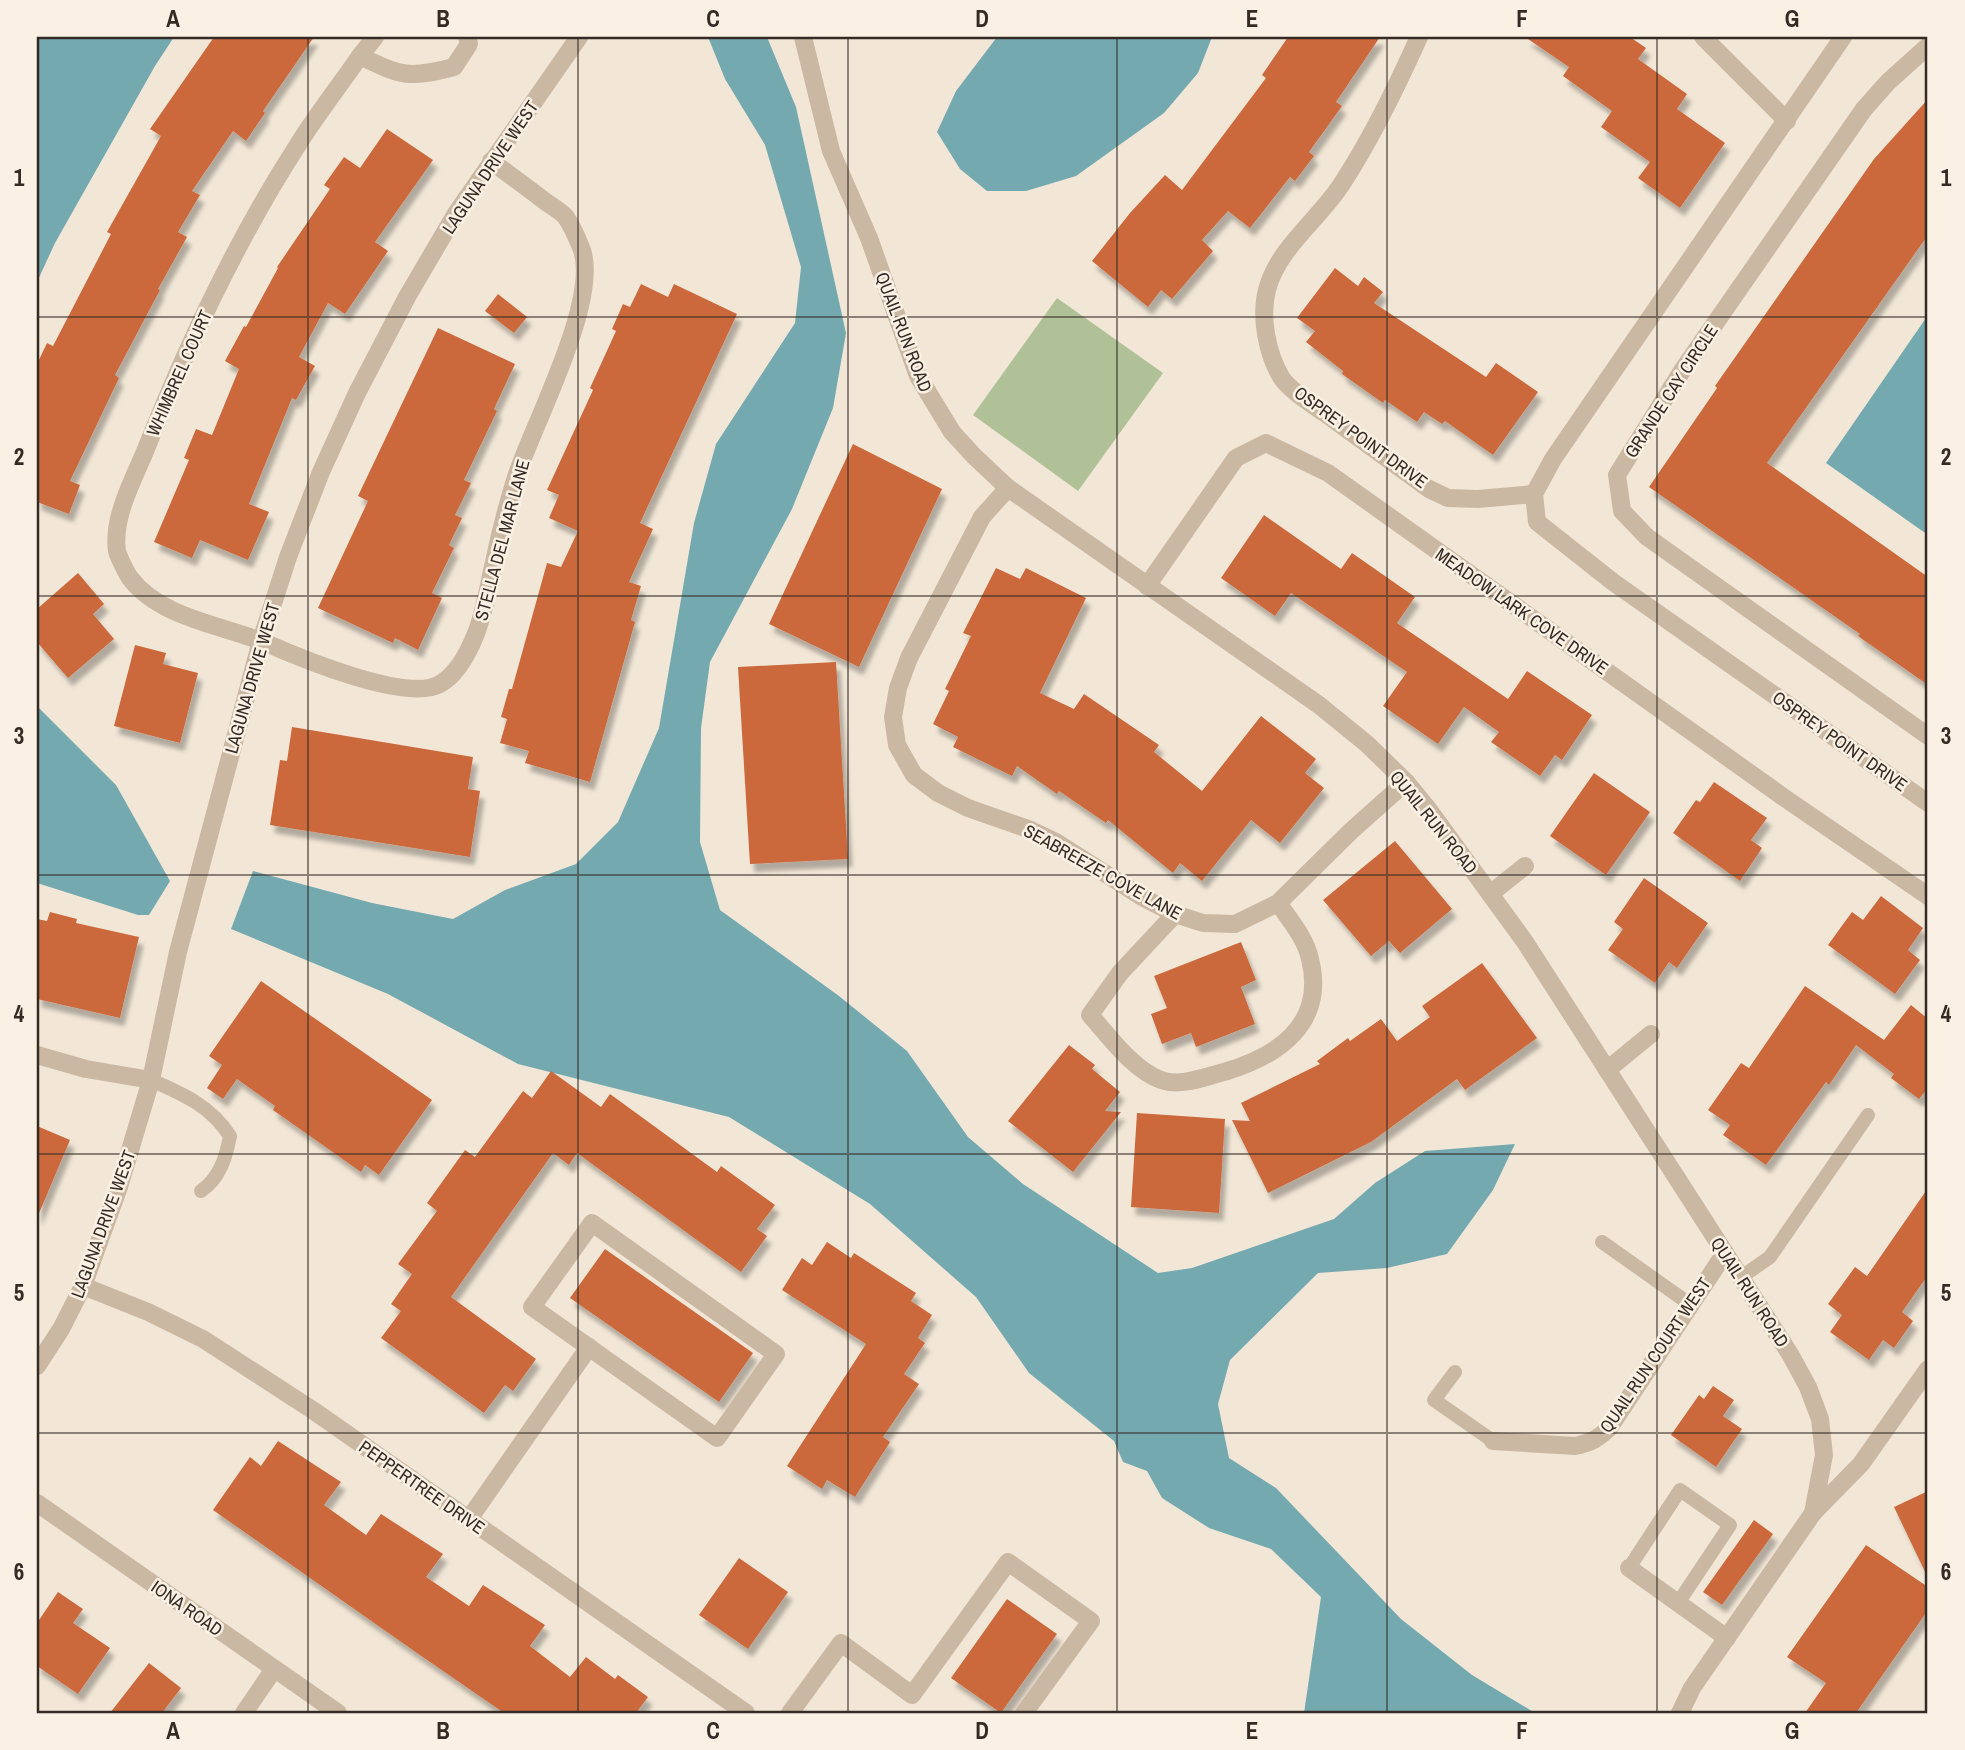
<svg xmlns="http://www.w3.org/2000/svg" width="1965" height="1750" viewBox="0 0 1965 1750" font-family="'Archivo Narrow',sans-serif">
  <style>
    .green { fill: #b0c197 }
    .water { fill: #75a9b0 }
    .building { fill: #cb693c; filter: url(#shadow) }
    .lines { fill: none; stroke-linecap: round; stroke-linejoin: round }
    .service { stroke: #cab8a3; stroke-width: 14 }
    .minor { stroke: #cab8a3; stroke-width: 18 }
    .tertiary { stroke: #cab8a3; stroke-width: 18 }
    .grid { fill: none; stroke: #352b25; stroke-width: 2; stroke-opacity: 0.55 }
    .labels { text-anchor: middle; dominant-baseline: central; stroke-width: 5; stroke-linejoin: round; paint-order: stroke }
    .street-label { font-size: 18px; fill: #352b25; stroke: #faf1e4 }
    .neatline { fill: none; stroke: #352b25; stroke-width: 2.5 }
    .grid-label { font-size: 23px; text-anchor: middle; font-weight: bold; fill: #352b25 }
  </style>
  <defs>
    <filter id="shadow"><feDropShadow dx="4.5" dy="8" stdDeviation="2" flood-color="#0004"/></filter>
  </defs>
  <rect width="100%" height="100%" fill="#f2e7d7"/>
  <path class="green" d="M 1057,298 L 1163,373 L 1078,491 L 973,415 Z"/>
  <g class="water">
    <path d="M 37,37 L 174,37 L 155,66 L 55,243 L 37,282 Z"/>
    <path d="M 708,37 L 767,37 L 796,107 L 846,333 L 833,408 L 792,509 L 710,662 L 701,728 L 700,842 L 720,910 L 839,996 L 907,1051 L 968,1137 L 1023,1184 L 1158,1273 L 1192,1268 L 1334,1219 L 1375,1183 L 1425,1151 L 1515,1144 L 1493,1190 L 1447,1254 L 1387,1268 L 1318,1273 L 1230,1360 L 1218,1404 L 1229,1458 L 1276,1488 L 1401,1619 L 1472,1675 L 1535,1713 L 1304,1713 L 1321,1597 L 1271,1549 L 1209,1528 L 1162,1498 L 1147,1471 L 1123,1462 L 1114,1441 L 1029,1373 L 976,1297 L 870,1204 L 729,1117 L 518,1064 L 388,994 L 231,929 L 253,871 L 372,903 L 453,919 L 505,890 L 576,864 L 618,822 L 659,728 L 694,523 L 716,444 L 795,323 L 801,267 L 765,145 L 725,79 Z"/>
    <path d="M 997,37 L 1212,37 L 1198,73 L 1164,113 L 1076,176 L 1026,191 L 987,191 L 960,169 L 937,132 L 956,91 Z"/>
    <path d="M 1928,315 L 1928,535 L 1826,463 Z"/>
    <path d="M 37,706 L 116,785 L 170,881 L 149,915 L 138,915 L 37,883 Z"/>
  </g>
  <g class="building">
    <path d="M 214,37 L 314,37 L 263,111 L 265,113 L 246,141 L 233,131 L 192,191 L 200,195 L 178,232 L 187,237 L 158,289 L 160,290 L 115,375 L 119,378 L 70,481 L 80,485 L 69,514 L 37,502 L 37,364 L 47,343 L 53,346 L 111,234 L 107,232 L 161,136 L 150,129 Z"/>
    <path d="M 1288,37 L 1380,37 L 1336,102 L 1342,106 L 1309,152 L 1314,156 L 1295,181 L 1290,177 L 1250,228 L 1228,211 L 1202,240 L 1213,251 L 1172,299 L 1161,290 L 1148,307 L 1092,261 L 1130,213 L 1165,175 L 1182,190 L 1266,78 L 1262,75 Z"/>
    <path d="M 1525,37 L 1630,37 L 1646,48 L 1638,59 L 1687,94 L 1677,109 L 1725,143 L 1680,208 L 1638,178 L 1650,162 L 1601,127 L 1612,111 L 1563,76 L 1569,67 Z"/>
    <path d="M 1928,99 L 1928,235 L 1767,463 L 1928,577 L 1928,685 L 1858,636 L 1860,634 L 1649,487 L 1717,388 L 1715,386 L 1874,159 Z"/>
    <path d="M 387,129 L 433,160 L 375,242 L 388,251 L 345,314 L 328,303 L 299,357 L 315,366 L 296,400 L 292,398 L 249,504 L 269,512 L 248,560 L 200,540 L 192,558 L 154,542 L 189,460 L 184,458 L 196,429 L 212,435 L 239,369 L 225,361 L 244,326 L 246,327 L 278,268 L 277,267 L 330,189 L 324,185 L 344,157 L 360,168 Z"/>
    <path d="M 1335,268 L 1358,286 L 1364,277 L 1383,292 L 1374,303 L 1486,377 L 1496,363 L 1538,392 L 1493,455 L 1445,421 L 1442,424 L 1424,412 L 1417,422 L 1385,400 L 1383,403 L 1342,374 L 1343,371 L 1306,342 L 1315,331 L 1297,318 Z"/>
    <path d="M 641,284 L 668,297 L 674,284 L 737,314 L 640,523 L 653,529 L 629,582 L 641,586 L 631,620 L 635,622 L 590,782 L 525,763 L 529,751 L 500,743 L 507,719 L 501,717 L 509,689 L 512,689 L 547,563 L 561,567 L 578,531 L 549,518 L 559,495 L 547,490 L 593,390 L 590,388 L 616,331 L 612,329 L 623,304 L 630,307 Z"/>
    <path d="M 498,294 L 527,317 L 514,333 L 485,311 Z"/>
    <path d="M 438,328 L 515,364 L 494,409 L 497,411 L 464,480 L 471,483 L 455,515 L 462,518 L 449,545 L 454,548 L 432,593 L 442,598 L 418,650 L 395,638 L 393,643 L 318,608 L 368,501 L 358,496 Z"/>
    <path d="M 853,444 L 942,489 L 859,667 L 769,624 Z"/>
    <path d="M 1264,515 L 1341,569 L 1352,553 L 1415,597 L 1397,623 L 1508,699 L 1527,671 L 1592,715 L 1562,760 L 1555,755 L 1540,776 L 1491,742 L 1499,732 L 1464,707 L 1438,744 L 1383,706 L 1407,672 L 1291,593 L 1275,616 L 1221,578 Z"/>
    <path d="M 996,568 L 1020,579 L 1026,568 L 1086,598 L 1040,693 L 1074,709 L 1084,694 L 1159,745 L 1154,752 L 1202,791 L 1261,716 L 1316,759 L 1305,773 L 1324,788 L 1280,843 L 1251,820 L 1202,881 L 1180,863 L 1173,873 L 1108,820 L 1106,823 L 1059,791 L 1057,794 L 1017,766 L 1012,776 L 953,747 L 958,737 L 933,724 L 949,691 L 945,689 L 971,636 L 963,633 Z"/>
    <path d="M 78,573 L 104,604 L 93,614 L 114,639 L 68,678 L 37,642 L 37,609 Z"/>
    <path d="M 135,645 L 166,653 L 163,664 L 198,673 L 180,743 L 114,726 Z"/>
    <path d="M 836,662 L 848,859 L 750,864 L 738,667 Z"/>
    <path d="M 292,727 L 473,757 L 468,789 L 480,791 L 470,857 L 270,825 L 280,760 L 287,761 Z"/>
    <path d="M 1594,773 L 1650,812 L 1606,875 L 1550,836 Z"/>
    <path d="M 1714,782 L 1767,818 L 1751,840 L 1762,848 L 1740,881 L 1673,833 L 1696,800 L 1700,802 Z"/>
    <path d="M 1395,841 L 1452,909 L 1400,953 L 1389,941 L 1371,956 L 1323,900 Z"/>
    <path d="M 1644,878 L 1708,923 L 1677,968 L 1669,962 L 1655,983 L 1608,950 L 1623,929 L 1614,922 Z"/>
    <path d="M 1881,896 L 1923,928 L 1908,950 L 1920,960 L 1895,994 L 1828,945 L 1852,912 L 1863,920 Z"/>
    <path d="M 50,912 L 77,919 L 76,923 L 139,937 L 120,1018 L 37,999 L 37,919 L 47,921 Z"/>
    <path d="M 1241,942 L 1256,980 L 1241,987 L 1255,1024 L 1196,1047 L 1191,1033 L 1162,1044 L 1151,1014 L 1167,1008 L 1154,976 Z"/>
    <path d="M 1482,963 L 1537,1038 L 1465,1090 L 1457,1079 L 1371,1142 L 1268,1193 L 1232,1120 L 1250,1121 L 1241,1103 L 1320,1064 L 1317,1061 L 1348,1038 L 1350,1041 L 1381,1019 L 1397,1041 L 1430,1017 L 1422,1006 Z"/>
    <path d="M 261,981 L 432,1100 L 379,1175 L 365,1165 L 361,1172 L 273,1110 L 275,1106 L 237,1079 L 223,1099 L 207,1088 L 222,1065 L 209,1056 Z"/>
    <path d="M 1805,986 L 1884,1040 L 1911,1005 L 1928,1019 L 1928,1088 L 1919,1099 L 1891,1078 L 1894,1074 L 1856,1045 L 1829,1085 L 1826,1082 L 1766,1165 L 1723,1135 L 1730,1125 L 1708,1110 L 1741,1063 L 1749,1068 Z"/>
    <path d="M 1069,1045 L 1095,1065 L 1092,1069 L 1120,1092 L 1105,1111 L 1121,1112 L 1073,1172 L 1008,1121 Z"/>
    <path d="M 551,1071 L 601,1107 L 610,1094 L 717,1172 L 721,1166 L 775,1205 L 757,1229 L 767,1236 L 741,1272 L 577,1153 L 569,1165 L 553,1153 L 451,1297 L 536,1359 L 513,1391 L 505,1385 L 484,1413 L 381,1338 L 401,1311 L 391,1304 L 412,1274 L 398,1264 L 437,1211 L 427,1203 L 465,1150 L 475,1157 L 523,1091 L 532,1098 Z"/>
    <path d="M 1137,1113 L 1225,1119 L 1219,1213 L 1131,1207 Z"/>
    <path d="M 37,1126 L 70,1140 L 37,1218 Z"/>
    <path d="M 1928,1188 L 1928,1275 L 1902,1312 L 1913,1321 L 1894,1348 L 1883,1340 L 1869,1360 L 1830,1332 L 1842,1315 L 1828,1304 L 1855,1267 L 1867,1276 Z"/>
    <path d="M 827,1242 L 851,1258 L 854,1253 L 916,1293 L 911,1301 L 932,1315 L 918,1338 L 925,1343 L 904,1374 L 919,1384 L 883,1437 L 890,1442 L 855,1497 L 827,1480 L 822,1489 L 787,1466 L 866,1344 L 782,1290 L 802,1258 L 812,1265 Z"/>
    <path d="M 605,1249 L 753,1353 L 719,1402 L 570,1298 Z"/>
    <path d="M 1713,1386 L 1734,1400 L 1723,1416 L 1742,1429 L 1716,1467 L 1671,1435 L 1699,1395 L 1704,1399 Z"/>
    <path d="M 278,1441 L 341,1482 L 324,1505 L 366,1535 L 381,1514 L 443,1554 L 426,1577 L 469,1606 L 483,1585 L 545,1625 L 530,1646 L 570,1677 L 586,1657 L 615,1679 L 618,1675 L 648,1697 L 636,1713 L 504,1713 L 417,1653 L 213,1510 L 250,1457 L 261,1466 Z"/>
    <path d="M 1928,1491 L 1928,1578 L 1894,1507 Z"/>
    <path d="M 1754,1520 L 1773,1534 L 1722,1605 L 1703,1592 Z"/>
    <path d="M 1866,1545 L 1928,1587 L 1928,1610 L 1856,1713 L 1805,1713 L 1826,1683 L 1787,1657 Z"/>
    <path d="M 739,1558 L 788,1592 L 748,1649 L 699,1615 Z"/>
    <path d="M 58,1592 L 83,1609 L 73,1623 L 110,1648 L 78,1694 L 37,1666 L 37,1623 Z"/>
    <path d="M 1007,1599 L 1057,1634 L 1001,1713 L 951,1678 Z"/>
    <path d="M 149,1663 L 181,1688 L 162,1713 L 110,1713 Z"/>
  </g>
  <g class="lines">
    <g class="service">
      <path d="M 151,1080 C 183,1094 211,1106 230,1136 C 226,1157 220,1178 201,1191"/>
      <path d="M 1602,1242 L 1691,1305"/>
      <path d="M 1740,1278 L 1770,1257 L 1868,1115"/>
      <path d="M 1455,1372 L 1434,1400 L 1493,1441"/>
      <path d="M 1629,1568 L 1680,1490 L 1730,1525 L 1678,1603"/>
    </g>
    <g class="minor">
      <path d="M 375,37 L 360,56 C 401,76 408,79 454,67 L 469,44 L 467,37"/>
      <path d="M 803,37 L 831,151 L 869,238 L 918,376 L 952,432 L 974,456 L 1008,488 L 1319,705 L 1367,744 L 1406,782 L 1429,810 L 1525,942 L 1790,1354 L 1808,1387 L 1820,1419 L 1824,1455 L 1813,1513 L 1692,1688 L 1680,1713"/>
      <path d="M 1419,37 C 1397,86 1373,136 1343,182 C 1320,219 1278,247 1267,290 C 1260,317 1267,353 1281,377 C 1290,391 1312,404 1326,414 C 1360,439 1395,464 1429,489 L 1448,498 L 1478,499 L 1534,494"/>
      <path d="M 1703,37 L 1787,121"/>
      <path d="M 1843,37 L 1553,459 L 1534,494 L 1537,522 L 1613,582 L 1928,803"/>
      <path d="M 1928,46 L 1888,82 L 1864,109 L 1682,371 L 1617,475 L 1622,511 L 1647,537 L 1928,736"/>
      <path d="M 360,56 C 340,85 318,113 299,143 C 237,239 188,343 146,449 C 134,479 112,517 117,551 C 119,558 126,572 130,578 C 160,618 223,625 266,643 C 300,658 407,703 440,684 C 456,675 468,653 475,636 C 485,612 488,587 494,562 C 500,533 508,502 517,474 C 535,421 599,301 582,250 C 578,240 571,224 565,216 C 560,211 552,206 546,202 C 528,188 510,175 491,161"/>
      <path d="M 1008,488 L 982,517 L 909,658 L 898,688 L 893,717 L 897,745 L 914,775 L 938,793 L 968,808 L 1031,830 L 1056,842 L 1142,897 L 1175,914 L 1203,923 L 1235,924 L 1278,903 L 1351,831 L 1406,782"/>
      <path d="M 1147,586 L 1236,458 L 1266,443 L 1328,473 L 1789,801 L 1928,896"/>
      <path d="M 1490,894 L 1525,866"/>
      <path d="M 1175,914 L 1120,973 L 1090,1015 C 1109,1036 1133,1070 1161,1080 C 1181,1087 1204,1077 1224,1072 C 1279,1056 1326,1023 1310,959 C 1306,939 1290,920 1278,903"/>
      <path d="M 37,1055 L 86,1069 L 151,1080"/>
      <path d="M 1607,1070 L 1651,1034"/>
      <path d="M 592,1223 L 776,1354 L 717,1438 L 532,1307 Z"/>
      <path d="M 83,1286 L 148,1312 L 203,1339 L 314,1411 L 746,1713"/>
      <path d="M 37,1366 L 61,1329 L 83,1286 L 119,1187 L 151,1080 L 178,952 L 261,641 L 288,557 L 321,472 L 357,393 L 407,297 L 455,215 L 579,37"/>
      <path d="M 1493,1441 L 1575,1446 C 1590,1443 1598,1439 1609,1428 L 1725,1253"/>
      <path d="M 1813,1513 L 1861,1464 L 1928,1369"/>
      <path d="M 469,1519 L 589,1347"/>
      <path d="M 1629,1568 L 1727,1638"/>
      <path d="M 244,1713 L 274,1669"/>
      <path d="M 790,1713 L 841,1643 L 912,1695 L 1008,1562 L 1091,1621 L 1024,1713"/>
    </g>
    <path class="tertiary" d="M 37,1503 L 338,1713"/>
  </g>
  <path class="grid" d="M 308,37 L 308,1713M 578,37 L 578,1713M 848,37 L 848,1713M 1117,37 L 1117,1713M 1387,37 L 1387,1713M 1657,37 L 1657,1713M 37,317 L 1928,317M 37,596 L 1928,596M 37,875 L 1928,875M 37,1154 L 1928,1154M 37,1433 L 1928,1433"/>
  <g class="labels">
    <g class="street-label">
      <text transform="translate(490 167) rotate(-56)">LAGUNA DRIVE WEST</text>
      <text transform="translate(904 332) rotate(69)">QUAIL RUN ROAD</text>
      <text transform="translate(179 373) rotate(-66)">WHIMBREL COURT</text>
      <text transform="translate(1671 391) rotate(-57)">GRANDE CAY CIRCLE</text>
      <text transform="translate(1361 437) rotate(36)">OSPREY POINT DRIVE</text>
      <text transform="translate(502 540) rotate(-75)">STELLA DEL MAR LANE</text>
      <text transform="translate(1522 611) rotate(35)">MEADOW LARK COVE DRIVE</text>
      <text transform="translate(252 678) rotate(-74)">LAGUNA DRIVE WEST</text>
      <text transform="translate(1840 741) rotate(35)">OSPREY POINT DRIVE</text>
      <text transform="translate(1434 822) rotate(51)">QUAIL RUN ROAD</text>
      <text transform="translate(1103 872) rotate(29)">SEABREEZE COVE LANE</text>
      <text transform="translate(103 1224) rotate(-70)">LAGUNA DRIVE WEST</text>
      <text transform="translate(1750 1292) rotate(57)">QUAIL RUN ROAD</text>
      <text transform="translate(1655 1355) rotate(-56)">QUAIL RUN COURT WEST</text>
      <text transform="translate(422 1487) rotate(35)">PEPPERTREE DRIVE</text>
      <text transform="translate(187 1608) rotate(35)">IONA ROAD</text>
    </g>
  </g>
  <rect width="1965" height="1750" fill="none" stroke="#faf1e4" stroke-width="77"/>
  <rect x="38" y="38" width="1888" height="1674" class="neatline"/>
  <g class="grid-label">
    <text x="173" y="27">A</text>
    <text x="443" y="27">B</text>
    <text x="713" y="27">C</text>
    <text x="982" y="27">D</text>
    <text x="1252" y="27">E</text>
    <text x="1522" y="27">F</text>
    <text x="1792" y="27">G</text>
    <text x="19" y="186">1</text>
    <text x="1946" y="186">1</text>
    <text x="19" y="465">2</text>
    <text x="1946" y="465">2</text>
    <text x="19" y="744">3</text>
    <text x="1946" y="744">3</text>
    <text x="19" y="1022">4</text>
    <text x="1946" y="1022">4</text>
    <text x="19" y="1301">5</text>
    <text x="1946" y="1301">5</text>
    <text x="19" y="1580">6</text>
    <text x="1946" y="1580">6</text>
    <text x="173" y="1739">A</text>
    <text x="443" y="1739">B</text>
    <text x="713" y="1739">C</text>
    <text x="982" y="1739">D</text>
    <text x="1252" y="1739">E</text>
    <text x="1522" y="1739">F</text>
    <text x="1792" y="1739">G</text>
  </g>
</svg>
